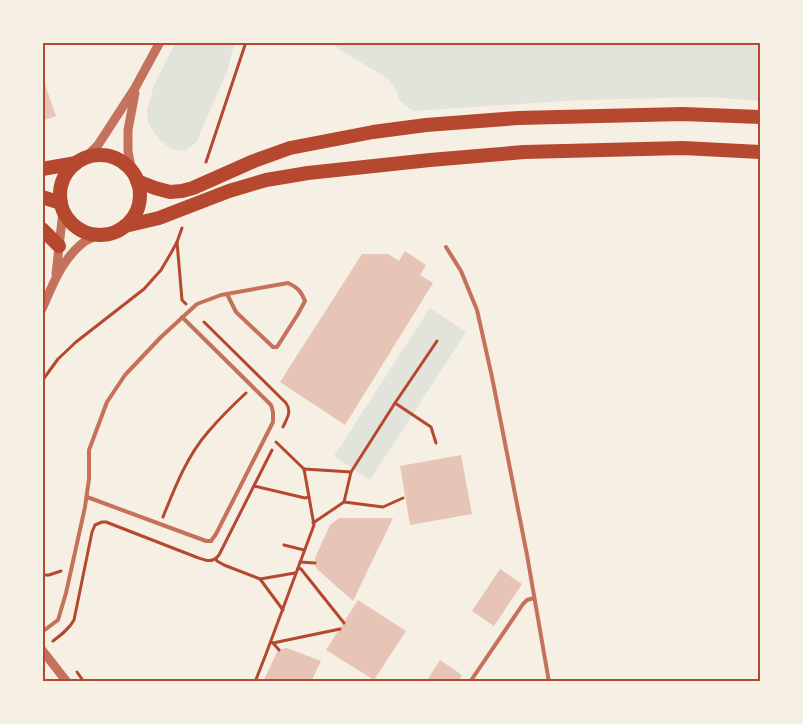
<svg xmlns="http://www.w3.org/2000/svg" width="803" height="724" viewBox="0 0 803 724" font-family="Manrope,sans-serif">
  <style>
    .green { fill: #e2e4dc }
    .building { fill: #e6c5b7 }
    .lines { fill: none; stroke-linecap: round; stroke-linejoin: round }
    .path { stroke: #b5482f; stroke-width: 3 }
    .service { stroke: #c5725c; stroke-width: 4 }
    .minor { stroke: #c5725c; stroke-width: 5 }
    .tertiary { stroke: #c5725c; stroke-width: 9 }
    .trunk { stroke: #b5482f; stroke-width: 14 }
    .neatline { fill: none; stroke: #b5482f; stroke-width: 2 }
  </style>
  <rect width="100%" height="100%" fill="#f6efe4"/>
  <g class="green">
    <path d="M 176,42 L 234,43 L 228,69 L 197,141 L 186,151 L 171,149 L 158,138 L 148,123 L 147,110 L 154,85 Z"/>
    <path d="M 332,43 L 760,43 L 760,101 L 708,97 L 580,100 L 413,111 L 400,101 L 396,90 L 387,78 L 340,50 Z"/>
    <path d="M 430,308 L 466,332 L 370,480 L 334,456 Z"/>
  </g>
  <g class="building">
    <path d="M 42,76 L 56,116 L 42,121 Z"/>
    <path d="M 405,251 L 426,265 L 420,275 L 433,283 L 345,425 L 280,382 L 362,254 L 388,254 L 399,261 Z"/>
    <path d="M 461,455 L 472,514 L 410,525 L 400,466 Z"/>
    <path d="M 339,518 L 393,518 L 353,601 L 317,569 L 315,565 L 315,558 L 330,525 Z"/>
    <path d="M 500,569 L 522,584 L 494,626 L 472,611 Z"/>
    <path d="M 358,600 L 406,631 L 374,680 L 326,650 Z"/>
    <path d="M 287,648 L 321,661 L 311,682 L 263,682 L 277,652 L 280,649 Z"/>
    <path d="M 440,660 L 462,675 L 458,682 L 426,682 Z"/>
  </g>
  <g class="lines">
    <g class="path">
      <path d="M 206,162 L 246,42"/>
      <path d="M 177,242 L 182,300 L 186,304"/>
      <path d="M 204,322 L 286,403 C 292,412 287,418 283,427"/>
      <path d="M 42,381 L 58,359 L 76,342 L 144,289 L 161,270 L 171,253 L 177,242 L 182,228"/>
      <path d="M 395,403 L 431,427 L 436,443"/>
      <path d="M 304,469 L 351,472"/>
      <path d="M 254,486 L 305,498 L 309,497"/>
      <path d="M 344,502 L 383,507 L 403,498"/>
      <path d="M 163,517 C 175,487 187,456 208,432 C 220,418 233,405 246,393"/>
      <path d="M 313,523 L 344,502 L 351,472 L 395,403 L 437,341"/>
      <path d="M 284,545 L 304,550"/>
      <path d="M 216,559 L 217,561 L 224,565 L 260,579 L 295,573"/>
      <path d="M 300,562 L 315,563"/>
      <path d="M 298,568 L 301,569 L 344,623"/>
      <path d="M 42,575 L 49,575 L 61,571"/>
      <path d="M 260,579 L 283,610"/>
      <path d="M 53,641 C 61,635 69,629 74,620 L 92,532 L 95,525 L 102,522 L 106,522 L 196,557 C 205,560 212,564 219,555 L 272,450"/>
      <path d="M 271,642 L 273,643 L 340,629"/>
      <path d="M 273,643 L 279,650"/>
      <path d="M 77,672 L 84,682"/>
      <path d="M 255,682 L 266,654 L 314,525 L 304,469 L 276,442"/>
    </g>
    <g class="service">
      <path d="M 446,247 L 461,271 L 477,310 L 492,377 L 527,555 L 549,682"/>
      <path d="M 87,497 L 206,541 L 211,541 L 216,534 L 273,422 L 273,412 L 271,405 L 182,317"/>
      <path d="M 42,632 L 58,620 L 66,593 L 85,507 L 89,479 L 89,450 L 107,402 L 125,375 L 161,337 L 197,304 L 221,295 L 288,283 C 297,287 301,291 305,301 L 298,314 L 277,347 L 273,347 L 236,312 L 227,294"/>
      <path d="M 470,682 L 523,604 L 527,600 L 534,598"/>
    </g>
    <path class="minor" d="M 42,43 L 43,42"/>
    <g class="tertiary">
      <path d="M 86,157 L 98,145 L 135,88 L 160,42"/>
      <path d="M 132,172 L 128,151 L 128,130 L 135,93"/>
      <path d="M 56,274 L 63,211"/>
      <path d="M 42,309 C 53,284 62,259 84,242 C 88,239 94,237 99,235"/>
      <path d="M 42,650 L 67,682"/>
    </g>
    <g class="trunk">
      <circle cx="100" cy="195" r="40"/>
      <path d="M 42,169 L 76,163"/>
      <path d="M 137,181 L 155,188 L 170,192 L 182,191 L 193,188 L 254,161 L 290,148 L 373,132 L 426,125 L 518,118 L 683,114 L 760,117"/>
      <path d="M 42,197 L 61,203"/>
      <path d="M 125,226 L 159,218 L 229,191 L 266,180 L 308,173 L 430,160 L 524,152 L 683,148 L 760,152"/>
      <path d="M 42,229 L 59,246"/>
    </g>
  </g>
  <rect width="803" height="724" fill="none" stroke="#f6efe4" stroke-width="88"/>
  <rect x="44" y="44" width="715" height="636" class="neatline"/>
</svg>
